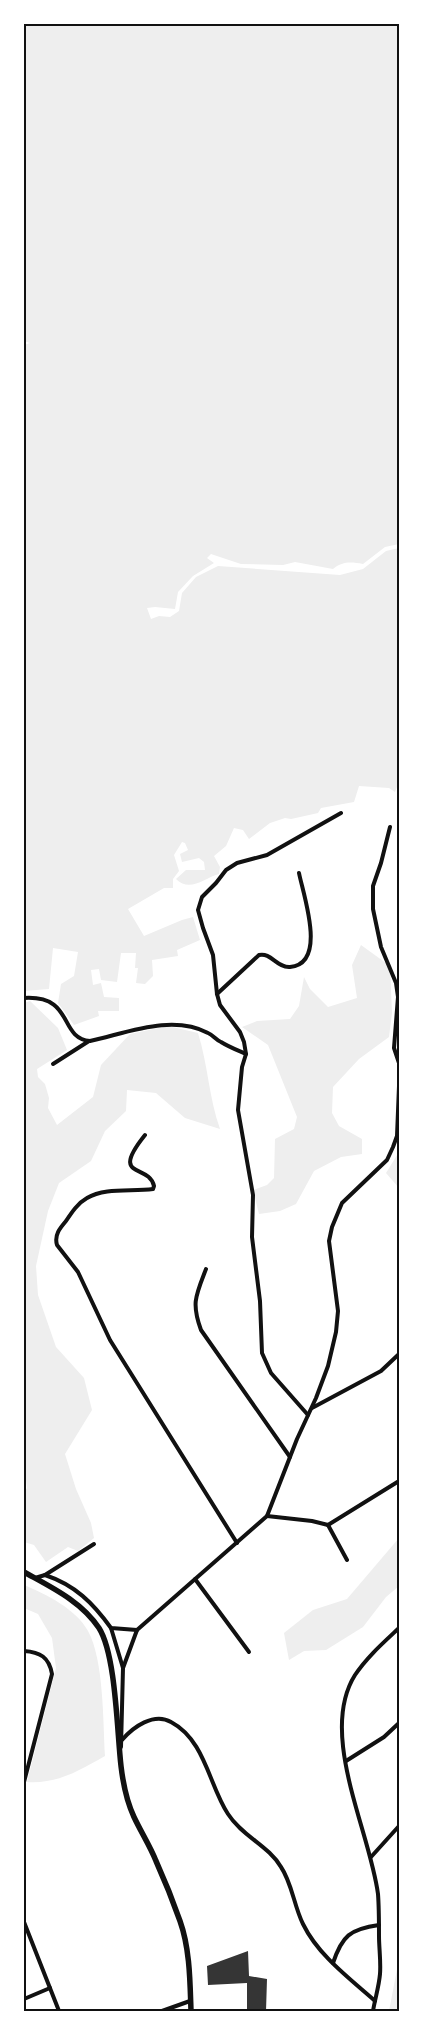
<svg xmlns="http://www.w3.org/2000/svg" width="423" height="2035" viewBox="0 0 423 2035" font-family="'IBM Plex Sans',sans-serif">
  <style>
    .green { fill: #eee }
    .building { fill: #353535 }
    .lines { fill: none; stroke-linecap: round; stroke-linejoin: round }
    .minor { stroke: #111; stroke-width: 4 }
    .secondary { stroke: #111; stroke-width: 5.5 }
    .neatline { fill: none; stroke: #111; stroke-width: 2 }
  </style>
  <rect width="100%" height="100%" fill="#fff"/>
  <g class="green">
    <path d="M 24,24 L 399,24 L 399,544 L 385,547 L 363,564 C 351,562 343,561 333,569 L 295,562 L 283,565 L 241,564 L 211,554 L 207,558 L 214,563 L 193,576 L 178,592 L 175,609 L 155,607 L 147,608 L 151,619 L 159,616 L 170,617 L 179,611 L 182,593 L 196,577 L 218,566 L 340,575 L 363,569 L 386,551 L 399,548 L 399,782 L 395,792 L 389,788 L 359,786 L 354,802 L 321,808 L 318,813 L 291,819 L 285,818 L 270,823 L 249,839 L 243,830 L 234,828 L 226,846 L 214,856 L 220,867 L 219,874 C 204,878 190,893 176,879 L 186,870 L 205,870 L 204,862 L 199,858 L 182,862 L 180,854 L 188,850 L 185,843 L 182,842 L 174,855 L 179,871 L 173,879 L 173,888 L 164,888 L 128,909 L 144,936 L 182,920 L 193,917 L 200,940 L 177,950 L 178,956 L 152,960 L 153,976 L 145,984 L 136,983 L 138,968 L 135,968 L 136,953 L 121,953 L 117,982 L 101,980 L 99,969 L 91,970 L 93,985 L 101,983 L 104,997 L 119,998 L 119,1011 L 98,1011 L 99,1016 L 74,1025 L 58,1003 L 61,984 L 74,976 L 78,952 L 53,948 L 49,989 L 24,991 L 24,345 L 30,343 L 24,341 Z"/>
    <path d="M 361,945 L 390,966 L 392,1013 L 389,1037 L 359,1059 L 333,1087 L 332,1113 L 339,1126 L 362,1139 L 362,1154 L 341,1157 L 314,1171 L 296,1204 L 280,1211 L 259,1214 L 253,1190 L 267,1185 L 274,1178 L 275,1139 L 294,1129 L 297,1117 L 268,1045 L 242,1027 L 257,1021 L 290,1019 L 299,1006 L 304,977 L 310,989 L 328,1007 L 357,998 L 352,965 Z"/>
    <path d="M 30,1001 L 58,1028 L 67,1050 L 37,1069 L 38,1077 L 45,1084 L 49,1098 L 48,1108 L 57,1125 L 93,1097 L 101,1065 L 130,1034 L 168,1026 L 198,1033 C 208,1065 209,1098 220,1129 L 185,1118 L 156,1093 L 127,1090 L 126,1111 L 105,1131 L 91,1161 L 59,1183 L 48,1211 L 36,1266 L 38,1295 L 56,1347 L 84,1378 L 92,1410 L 65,1454 L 76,1489 L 91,1523 L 94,1538 L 78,1551 L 68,1547 L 46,1562 L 34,1545 L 24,1542 L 24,1493 L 27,1488 L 26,1480 L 24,1478 L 24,1003 Z"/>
    <path d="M 399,1152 L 399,1188 L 386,1173 Z"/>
    <path d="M 399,1538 L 399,1586 L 386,1597 L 363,1627 L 326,1650 L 304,1651 L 289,1660 L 284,1633 L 313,1610 L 347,1599 Z"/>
    <path d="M 24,1585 C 46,1594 76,1609 88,1631 C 104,1660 103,1722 105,1756 C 80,1770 58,1784 27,1782 L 56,1668 L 52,1638 L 38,1614 L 24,1608 Z"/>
    <path d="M 399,1959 L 399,2003 L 396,2011 L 389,2011 Z"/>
  </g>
  <path class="building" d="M 248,1951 L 249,1976 L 267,1979 L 266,2011 L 247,2011 L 247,1983 L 208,1985 L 207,1966 Z"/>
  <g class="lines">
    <g class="minor">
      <path d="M 390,827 L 381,863 L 373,886 L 373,909 L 381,947 L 396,983 L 398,997 L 394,1048 L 399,1063"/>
      <path d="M 217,994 L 259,955 C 271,952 277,968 290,967 C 328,964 303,894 299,873"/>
      <path d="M 24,998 C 75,995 58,1038 90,1041 C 127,1033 172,1014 208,1033 C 213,1035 216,1040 221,1042 C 229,1047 237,1050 246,1054"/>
      <path d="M 53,1064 L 89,1041"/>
      <path d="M 145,1135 C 109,1180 149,1163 154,1186 L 153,1189 C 132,1192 105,1187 87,1198 C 78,1203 72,1212 66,1221 C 60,1228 54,1235 57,1245 L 78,1272 L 110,1340 L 237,1543"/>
      <path d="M 206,1269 C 196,1295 191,1303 201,1330 L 290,1457"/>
      <path d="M 312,1408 L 381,1371 L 399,1354"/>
      <path d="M 308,1415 L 271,1373 L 262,1353 L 260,1301 L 252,1237 L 253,1195 L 238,1110 L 242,1067 L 246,1054 L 244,1042 L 240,1032 L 220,1005 L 217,994 L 213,955 L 203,928 L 198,910 L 202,897 L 216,883 L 226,870 L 237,863 L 267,855 L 341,813"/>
      <path d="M 267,1516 L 312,1521 L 328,1525 L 399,1481"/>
      <path d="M 328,1525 L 347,1560"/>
      <path d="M 45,1575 C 75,1585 93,1603 111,1628 L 137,1630"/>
      <path d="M 35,1578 L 45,1575 L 94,1544"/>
      <path d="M 195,1579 L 249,1652"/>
      <path d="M 111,1628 L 123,1668"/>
      <path d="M 24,1651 C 40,1652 49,1657 52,1674 L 24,1782"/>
      <path d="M 122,1740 C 133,1727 154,1712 171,1722 C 205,1740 209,1785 228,1814 C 242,1836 269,1846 281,1867 C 292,1883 294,1906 303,1924 C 318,1955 349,1978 375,2001"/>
      <path d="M 121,1747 L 123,1668 L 137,1630 L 267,1516 L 297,1439 L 316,1398 L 328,1366 L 336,1332 L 338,1311 L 329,1241 L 332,1227 L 342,1203 L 387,1160 L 393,1147 L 397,1136 L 399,1086"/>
      <path d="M 346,1761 L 384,1737 L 399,1723"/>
      <path d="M 371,1857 L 399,1826"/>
      <path d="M 24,1922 L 59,2011"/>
      <path d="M 333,1963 C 342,1936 350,1929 379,1925"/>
      <path d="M 24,1999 L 50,1988"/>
      <path d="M 162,2011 L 190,2001"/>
      <path d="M 373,2011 C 375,1999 379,1986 380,1974 C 381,1961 379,1948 379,1936 C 379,1922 379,1907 378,1894 C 370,1831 318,1734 355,1675 C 367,1657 383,1643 399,1628"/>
    </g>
    <path class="secondary" d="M 24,1572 C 51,1587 81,1601 99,1628 C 116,1655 117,1732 121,1766 C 123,1783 127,1802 134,1817 C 141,1832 150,1846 156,1861 C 165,1881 173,1901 180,1921 C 190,1949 190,1982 191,2011"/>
  </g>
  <rect width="423" height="2035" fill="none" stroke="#ffffff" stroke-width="50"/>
  <rect x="25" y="25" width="373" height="1985" class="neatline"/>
</svg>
